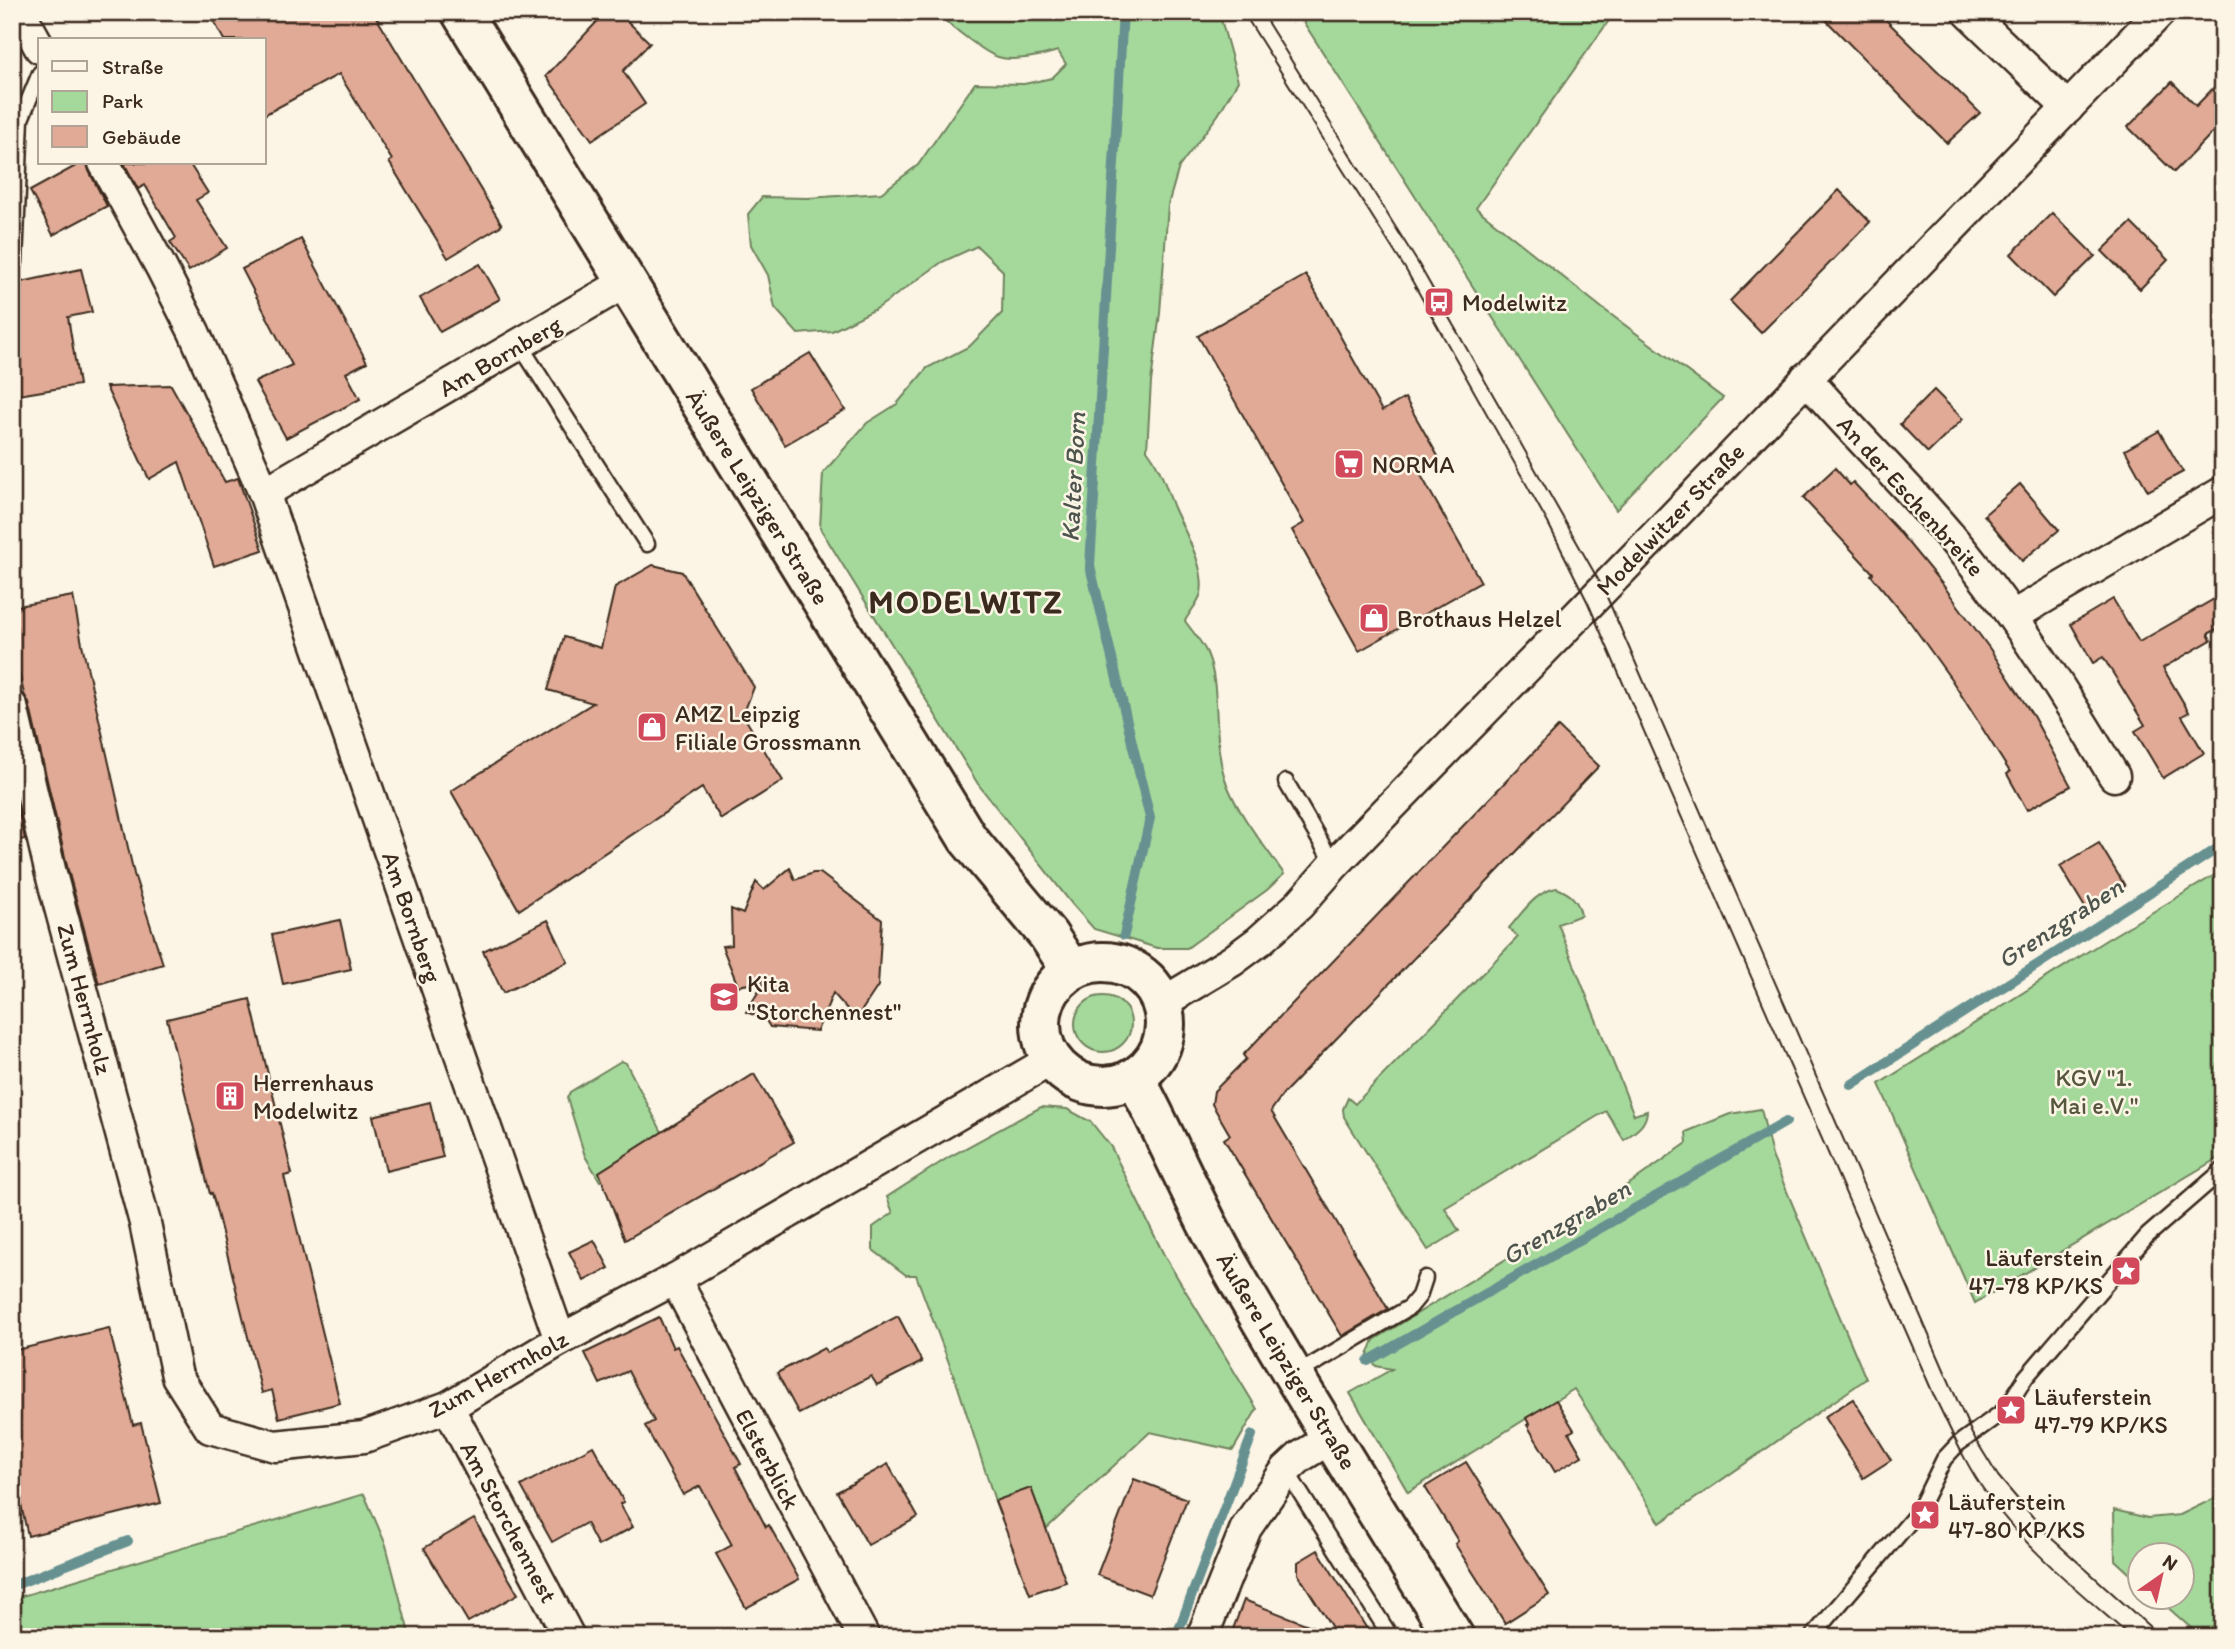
<svg xmlns="http://www.w3.org/2000/svg" width="2235" height="1649" viewBox="0 0 2235 1649" font-family="Itim,sans-serif">
  <style>
    .green { fill: #a5d99c; stroke: #70825d; stroke-width: 2 }
    .lines { fill: none; stroke-linecap: round; stroke-linejoin: round }
    .stream { stroke: #669190; stroke-width: 10 }
    .building { fill: #e0aa96; stroke: #3b2a1e; stroke-width: 2 }
    .lane-casing { stroke: #3b2a1e; stroke-width: 19 }
    .street-casing { stroke: #3b2a1e; stroke-width: 35 }
    .secondary-casing { stroke: #3b2a1e; stroke-width: 44 }
    .lane { stroke: #fcf5e5; stroke-width: 14 }
    .street { stroke: #fcf5e5; stroke-width: 30 }
    .secondary { stroke: #fcf5e5; stroke-width: 38 }
    .tram { stroke: #3b2a1e; stroke-width: 2 }
    .labels { text-anchor: middle; dominant-baseline: central; stroke-width: 5; stroke-linejoin: round; paint-order: stroke }
    .poi-label { font-size: 24px; fill: #3b2a1e; stroke: #fcf5e5; text-anchor: start }
    .street-label { font-size: 24px; fill: #3b2a1e; stroke: #fcf5e5 }
    .park-label { font-size: 24px; fill: #56563e; stroke: #fcf5e5 }
    .water-label { font-size: 26px; font-style: italic; fill: #4d554e; stroke: #fcf5e5 }
    .district-label { font-size: 32px; font-weight: bold; letter-spacing: 2px; fill: #3b2a1e; stroke: #fcf5e5 }
  </style>
  <rect width="100%" height="100%" fill="#fcf5e5"/>
  <filter id="ink" filterUnits="userSpaceOnUse"><feTurbulence type="fractalNoise" baseFrequency=".0143" numOctaves="2"/><feDisplacementMap in="SourceGraphic" scale="14" xChannelSelector="R" yChannelSelector="G"/><feConvolveMatrix kernelMatrix="1 2 1 2 8 2 1 2 1" color-interpolation-filters="sRGB"/></filter>
  <g filter="url(#ink)">
    <g class="green">
      <path d="M 935,12 L 1219,12 L 1238,81 L 1218,115 L 1179,167 L 1168,205 L 1160,313 L 1151,382 L 1147,450 C 1162,469 1166,489 1175,510 C 1185,532 1206,568 1201,593 C 1199,602 1189,613 1185,621 C 1192,631 1202,642 1207,653 C 1223,691 1210,743 1228,787 C 1241,818 1265,846 1284,874 L 1267,890 L 1187,948 L 1157,948 L 1094,929 L 1072,904 L 978,784 L 820,528 L 823,473 L 867,423 L 897,404 L 927,368 L 970,346 L 1002,313 L 1003,271 L 977,246 L 942,262 L 878,308 L 832,331 L 798,334 L 775,308 L 768,275 L 751,245 L 748,214 L 762,197 L 808,198 L 881,193 L 918,165 L 975,83 L 1024,84 L 1052,78 L 1066,64 L 1058,51 C 1043,56 1013,62 998,57 C 984,53 946,22 935,12 Z"/>
      <path d="M 1297,12 L 1615,12 L 1476,208 L 1602,308 L 1723,398 L 1616,510 Z"/>
      <path d="M 2223,870 L 2223,1155 L 1975,1303 L 1879,1084 L 2106,940 Z"/>
      <path d="M 1557,888 C 1571,894 1578,900 1581,915 L 1558,924 L 1634,1115 L 1647,1111 C 1646,1126 1635,1131 1624,1140 L 1606,1111 L 1445,1208 L 1459,1231 L 1428,1250 L 1344,1117 L 1343,1109 L 1348,1098 L 1355,1104 L 1518,937 L 1509,928 C 1523,912 1536,891 1557,888 Z"/>
      <circle cx="1103" cy="1024" r="28"/>
      <path d="M 621,1061 L 626,1063 L 663,1134 L 660,1143 L 600,1181 L 585,1156 L 567,1098 L 570,1092 Z"/>
      <path d="M 1041,1107 L 1067,1109 L 1091,1122 L 1111,1147 L 1165,1257 L 1257,1409 L 1233,1450 L 1150,1432 L 1046,1529 L 1031,1488 L 995,1501 L 958,1387 L 916,1275 L 906,1275 L 873,1250 L 873,1227 L 893,1213 L 887,1197 L 949,1157 Z"/>
      <path d="M 1761,1109 L 1772,1156 L 1866,1379 L 1660,1523 L 1574,1389 L 1408,1492 L 1350,1393 L 1392,1369 L 1376,1366 L 1368,1355 L 1374,1340 L 1632,1182 L 1687,1143 L 1686,1132 L 1730,1114 Z"/>
      <path d="M 364,1494 L 386,1545 L 410,1637 L 12,1637 L 12,1599 Z"/>
      <path d="M 2223,1494 L 2223,1637 L 2201,1637 L 2156,1597 L 2182,1596 L 2182,1554 L 2140,1554 L 2140,1583 L 2115,1560 L 2114,1510 L 2148,1518 L 2180,1515 Z"/>
    </g>
    <g class="lines">
      <g class="stream">
        <path d="M 1123,12 L 1090,566 L 1150,818 L 1124,935"/>
        <path d="M 1851,1085 L 2223,845"/>
        <path d="M 1368,1361 L 1786,1122"/>
        <path d="M 12,1586 L 128,1541"/>
        <path d="M 1176,1637 L 1252,1435"/>
      </g>
    </g>
    <g class="building">
      <path d="M 209,12 L 373,12 L 502,225 L 448,258 L 389,162 L 392,160 L 339,74 L 264,115 L 264,40 L 224,40 Z"/>
      <path d="M 606,12 L 618,12 L 650,43 L 623,71 L 645,104 L 592,140 L 546,76 Z"/>
      <path d="M 1818,12 L 1878,12 L 1980,113 L 1947,143 Z"/>
      <path d="M 2223,78 L 2223,122 L 2174,172 L 2128,127 L 2172,82 L 2196,106 Z"/>
      <path d="M 81,163 L 87,163 L 89,171 L 107,206 L 53,235 L 30,191 Z"/>
      <path d="M 124,163 L 189,163 L 208,193 L 196,200 L 227,248 L 189,271 L 170,242 L 176,238 L 145,185 L 138,189 Z"/>
      <path d="M 1839,190 L 1870,222 L 1761,333 L 1730,301 Z"/>
      <path d="M 2052,213 L 2095,256 L 2053,297 L 2011,254 Z"/>
      <path d="M 2131,223 L 2168,260 L 2140,289 L 2102,251 Z"/>
      <path d="M 301,239 L 367,362 L 346,373 L 360,399 L 286,438 L 255,382 L 292,365 L 242,269 Z"/>
      <path d="M 480,264 L 500,299 L 440,332 L 420,298 Z"/>
      <path d="M 81,269 L 92,312 L 68,317 L 79,385 L 18,395 L 12,360 L 12,297 L 20,295 L 17,283 Z"/>
      <path d="M 1306,275 L 1382,411 L 1405,398 L 1439,458 L 1418,470 L 1481,582 L 1359,651 L 1292,530 L 1304,523 L 1198,336 Z"/>
      <path d="M 810,353 L 845,410 L 785,445 L 751,388 Z"/>
      <path d="M 171,385 L 225,482 L 238,478 L 263,550 L 214,566 L 179,462 L 149,479 L 106,387 Z"/>
      <path d="M 1934,390 L 1963,419 L 1928,453 L 1900,424 Z"/>
      <path d="M 2159,431 L 2183,472 L 2148,491 L 2125,450 Z"/>
      <path d="M 1835,468 L 1850,485 L 1853,482 L 1896,528 L 1943,585 L 1990,649 L 2033,716 L 2071,786 L 2027,810 L 2007,774 L 2010,772 L 1951,679 L 1910,622 L 1871,575 L 1873,573 L 1803,498 Z"/>
      <path d="M 2020,484 L 2059,530 L 2022,561 L 1984,515 Z"/>
      <path d="M 653,565 L 682,572 L 754,687 L 743,715 L 783,781 L 721,819 L 702,788 L 519,910 L 451,791 L 593,703 L 548,690 L 564,637 L 601,648 L 615,587 Z"/>
      <path d="M 2223,594 L 2223,626 L 2208,634 L 2211,640 L 2163,668 L 2189,712 L 2182,716 L 2204,753 L 2163,778 L 2135,731 L 2145,725 L 2103,657 L 2093,663 L 2071,624 L 2113,599 L 2139,642 Z"/>
      <path d="M 73,596 L 82,644 L 134,874 L 163,964 L 99,984 L 68,870 L 29,703 L 24,694 L 12,643 L 12,607 Z"/>
      <path d="M 1558,727 L 1599,766 L 1283,1094 L 1271,1111 L 1388,1309 L 1342,1336 L 1224,1139 L 1230,1135 L 1212,1104 L 1214,1091 L 1246,1059 L 1243,1055 Z"/>
      <path d="M 12,785 L 25,839 L 12,842 Z"/>
      <path d="M 2099,843 L 2125,886 L 2086,909 L 2060,866 Z"/>
      <path d="M 790,868 L 795,880 L 813,873 L 820,873 L 882,920 L 878,986 L 856,1019 L 833,993 L 817,1031 L 770,1027 L 765,1019 L 746,1012 L 765,981 L 738,986 L 722,946 L 732,945 L 731,909 L 743,914 L 756,882 L 764,890 Z"/>
      <path d="M 340,920 L 351,969 L 283,984 L 272,935 Z"/>
      <path d="M 548,920 L 568,962 L 503,993 L 483,951 Z"/>
      <path d="M 250,999 L 292,1174 L 284,1176 L 340,1403 L 279,1418 L 272,1390 L 262,1393 L 212,1193 L 210,1194 L 167,1019 Z"/>
      <path d="M 754,1074 L 794,1142 L 625,1240 L 599,1172 Z"/>
      <path d="M 430,1102 L 443,1157 L 386,1171 L 373,1116 Z"/>
      <path d="M 594,1240 L 609,1268 L 584,1281 L 569,1252 Z"/>
      <path d="M 898,1316 L 922,1362 L 877,1385 L 871,1376 L 799,1414 L 777,1373 L 824,1348 L 827,1353 Z"/>
      <path d="M 659,1317 L 673,1348 L 677,1346 L 741,1464 L 735,1467 L 766,1527 L 769,1525 L 799,1579 L 746,1608 L 716,1554 L 732,1545 L 700,1486 L 683,1495 L 645,1426 L 654,1421 L 628,1371 L 600,1384 L 585,1353 Z"/>
      <path d="M 109,1328 L 133,1425 L 141,1423 L 161,1503 L 28,1536 L 12,1465 L 12,1351 Z"/>
      <path d="M 1853,1399 L 1891,1460 L 1863,1478 L 1824,1417 Z"/>
      <path d="M 1556,1400 L 1574,1430 L 1569,1433 L 1582,1456 L 1555,1472 L 1527,1425 L 1529,1424 L 1526,1418 Z"/>
      <path d="M 593,1446 L 624,1502 L 620,1504 L 633,1527 L 598,1546 L 586,1523 L 552,1542 L 521,1486 Z"/>
      <path d="M 1466,1462 L 1549,1595 L 1505,1623 L 1455,1544 L 1458,1541 L 1425,1487 Z"/>
      <path d="M 888,1464 L 918,1517 L 868,1545 L 837,1492 Z"/>
      <path d="M 1134,1479 L 1187,1499 L 1150,1595 L 1097,1575 Z"/>
      <path d="M 1031,1488 L 1066,1582 L 1030,1594 L 995,1501 Z"/>
      <path d="M 474,1519 L 518,1594 L 468,1622 L 424,1548 Z"/>
      <path d="M 1318,1550 L 1372,1637 L 1338,1637 L 1298,1574 L 1298,1562 Z"/>
      <path d="M 1244,1600 L 1334,1635 L 1334,1637 L 1230,1637 Z"/>
    </g>
    <g class="lines">
      <g class="lane-casing">
        <g id="lane">
          <path d="M 12,267 L 15,262 L 21,119 L 40,73"/>
          <path d="M 520,345 L 647,544"/>
          <path d="M 1286,782 L 1334,865"/>
          <path d="M 1295,1375 L 1410,1307 L 1419,1296 L 1425,1278"/>
          <path d="M 1286,1470 L 1391,1637"/>
          <path d="M 1812,1637 L 1918,1512 L 1944,1459 L 1958,1444 L 2005,1410 L 2026,1377 L 2147,1236 L 2223,1170"/>
        </g>
      </g>
      <g class="street-casing">
        <g id="street">
          <path d="M 20,12 L 40,48"/>
          <path d="M 1968,12 L 2068,108"/>
          <path d="M 104,163 L 161,267 L 194,332 L 264,493 L 560,1340"/>
          <path d="M 1806,378 C 1860,441 1921,498 1973,564 C 2026,631 2070,703 2114,776"/>
          <path d="M 264,493 L 626,282"/>
          <path d="M 2013,616 L 2223,492"/>
          <path d="M 12,707 L 51,874 L 145,1223 L 177,1376 L 210,1428 L 275,1446 L 364,1437 L 448,1407 L 560,1340 L 675,1279 L 1051,1060"/>
          <path d="M 1162,1003 L 1232,961 L 1259,941 L 1299,905 L 1334,865 L 1653,538 L 2160,12"/>
          <path d="M 675,1279 L 864,1637"/>
          <path d="M 448,1407 L 569,1637"/>
          <path d="M 1202,1637 L 1246,1528 L 1286,1470 L 1300,1457 L 1331,1438"/>
        </g>
      </g>
      <g class="secondary-casing">
        <g id="secondary">
          <path d="M 461,12 L 968,839 L 1048,935 L 1071,970"/>
          <circle cx="1103" cy="1024" r="62"/>
          <path d="M 1135,1078 C 1168,1139 1194,1203 1228,1263 C 1300,1390 1378,1513 1454,1637"/>
        </g>
      </g>
      <use href="#lane" class="lane"/>
      <use href="#street" class="street"/>
      <use href="#secondary" class="secondary"/>
      <g class="tram">
        <path d="M 1243,12 L 1406,270 L 1548,523 L 1588,603 L 1935,1398 C 1951,1430 1965,1464 1986,1493 C 2024,1548 2081,1593 2131,1637"/>
        <path d="M 1261,12 L 1418,263 L 1603,588 L 1972,1434 L 1998,1476 L 2050,1537 L 2161,1637"/>
      </g>
    </g>
  </g>
  <defs>
    <g id="bus-square" transform="scale(1.575)"><rect x="-9" y="-9" width="18" height="18" rx="4" fill="#d1495b" stroke="#fcf5e5"/><path d="M-5-6H5V4H4V6H2V4H-2V6H-4V4H-5ZM-3.5-4V0h7V-4ZM-3.5 1.2v1.5H-2V1.2ZM2 1.2v1.5H3.5V1.2Z" fill="#fff"/></g>
    <g id="supermarket-square" transform="scale(1.575)"><rect x="-9" y="-9" width="18" height="18" rx="4" fill="#d1495b" stroke="#fcf5e5"/><path d="M-6-5.5h2.5l.6 2H6L4.5 2H-2.5L-4.4-4H-6ZM-1.5 3.2a1.3 1.3 0 1 0 .1 0ZM3 3.2a1.3 1.3 0 1 0 .1 0Z" fill="#fff"/></g>
    <g id="shop-square" transform="scale(1.575)"><rect x="-9" y="-9" width="18" height="18" rx="4" fill="#d1495b" stroke="#fcf5e5"/><path d="M-5-2.5h2.3a2.7 3.5 0 0 1 5.4 0H5L5.5 6h-11ZM-1.5-2.5h3a1.5 2.3 0 0 0-3 0Z" fill="#fff"/></g>
    <g id="school-square" transform="scale(1.575)"><rect x="-9" y="-9" width="18" height="18" rx="4" fill="#d1495b" stroke="#fcf5e5"/><path d="M0-5L7-2L0 1L-7-2ZM-4 1L0 2.5L4 1V4Q0 6-4 4Z" fill="#fff"/></g>
    <g id="building-square" transform="scale(1.575)"><rect x="-9" y="-9" width="18" height="18" rx="4" fill="#d1495b" stroke="#fcf5e5"/><path d="M-4-6H4V6H1V3H-1V6H-4ZM-2.5-4.3h1.7v1.8h-1.7ZM.8-4.3h1.7v1.8H.8ZM-2.5-1h1.7V.8h-1.7ZM.8-1h1.7V.8H.8Z" fill="#fff"/></g>
    <g id="sight-square" transform="scale(1.575)"><rect x="-9" y="-9" width="18" height="18" rx="4" fill="#d1495b" stroke="#fcf5e5"/><path d="M0-6L1.8-2.2L6-1.7L2.9 1.2L3.7 5.4L0 3.3L-3.7 5.4L-2.9 1.2L-6-1.7L-1.8-2.2Z" fill="#fff"/></g>
  </defs>
  <g fill-rule="evenodd">
    <use href="#bus-square" x="1439" y="302"/>
    <use href="#supermarket-square" x="1349" y="464"/>
    <use href="#shop-square" x="1374" y="618"/>
    <use href="#shop-square" x="652" y="727"/>
    <use href="#school-square" x="724" y="997"/>
    <use href="#building-square" x="230" y="1096"/>
    <use href="#sight-square" x="2126" y="1271"/>
    <use href="#sight-square" x="2011" y="1410"/>
    <use href="#sight-square" x="1925" y="1515"/>
  </g>
  <g class="labels">
    <g class="poi-label">
      <text x="1462" y="302">Modelwitz</text>
      <text x="1372" y="464">NORMA</text>
      <text x="1397" y="618">Brothaus Helzel</text>
      <text x="675" y="713">AMZ Leipzig<tspan x="675" dy="28">Filiale Grossmann</tspan></text>
      <text x="747" y="983">Kita<tspan x="747" dy="28">"Storchennest"</tspan></text>
      <text x="253" y="1082">Herrenhaus<tspan x="253" dy="28">Modelwitz</tspan></text>
      <text x="2103" y="1257" text-anchor="end">Läuferstein<tspan x="2103" dy="28">47-78 KP/KS</tspan></text>
      <text x="2034" y="1396">Läuferstein<tspan x="2034" dy="28">47-79 KP/KS</tspan></text>
      <text x="1948" y="1501">Läuferstein<tspan x="1948" dy="28">47-80 KP/KS</tspan></text>
    </g>
    <g class="street-label">
      <text transform="translate(500 356) rotate(-30)">Am Bornberg</text>
      <text transform="translate(1911 496) rotate(48)">An der Eschenbreite</text>
      <text transform="translate(758 497) rotate(58)">Äußere Leipziger Straße</text>
      <text transform="translate(1670 519) rotate(-46)">Modelwitzer Straße</text>
      <text transform="translate(412 917) rotate(71)">Am Bornberg</text>
      <text transform="translate(85 999) rotate(75)">Zum Herrnholz</text>
      <text transform="translate(1287 1361) rotate(59)">Äußere Leipziger Straße</text>
      <text transform="translate(498 1374) rotate(-29)">Zum Herrnholz</text>
      <text transform="translate(768 1459) rotate(62)">Elsterblick</text>
      <text transform="translate(509 1522) rotate(62)">Am Storchennest</text>
    </g>
    <g class="park-label">
      <text x="2094" y="1077">KGV "1.<tspan x="2094" dy="28">Mai e.V."</tspan></text>
    </g>
    <g class="water-label">
      <text transform="translate(1073 477) rotate(-87)">Kalter Born</text>
      <text transform="translate(2060 923) rotate(-33)">Grenzgraben</text>
      <text transform="translate(1566 1222) rotate(-30)">Grenzgraben</text>
    </g>
    <g class="district-label">
      <text x="966" y="602">MODELWITZ</text>
    </g>
  </g>
  <rect width="2235" height="1649" fill="none" stroke="#fcf5e5" stroke-width="42"/>
  <rect x="21" y="21" width="2193" height="1607" fill="none" stroke="#3b2a1e" stroke-width="2.5" filter="url(#ink)"/>
  <rect x="38" y="38" width="228" height="126" fill="#fcf5e5" stroke="#afa495" stroke-width="2"/>
  <rect x="52" y="61" width="35" height="10" fill="#fcf5e5" stroke="#afa495" stroke-width="2"/>
  <text x="102" y="74" font-size="21" fill="#3b2a1e">Straße</text>
  <rect x="52" y="91" width="35" height="21" fill="#a5d99c" stroke="#afa495" stroke-width="2"/>
  <text x="102" y="108" font-size="21" fill="#3b2a1e">Park</text>
  <rect x="52" y="126" width="35" height="21" fill="#e0aa96" stroke="#afa495" stroke-width="2"/>
  <text x="102" y="144" font-size="21" fill="#3b2a1e">Gebäude</text>
  <g transform="translate(2161 1576) rotate(34)"><circle r="33" fill="#fcf5e5" stroke="#afa495" stroke-width="2"/>
  <path d="M0-5L12 26L0 18L-12 26Z" fill="#d1495b"/>
  <text y="-10" font-size="19" font-weight="bold" text-anchor="middle" fill="#3b2a1e">N</text>
  </g>
</svg>
